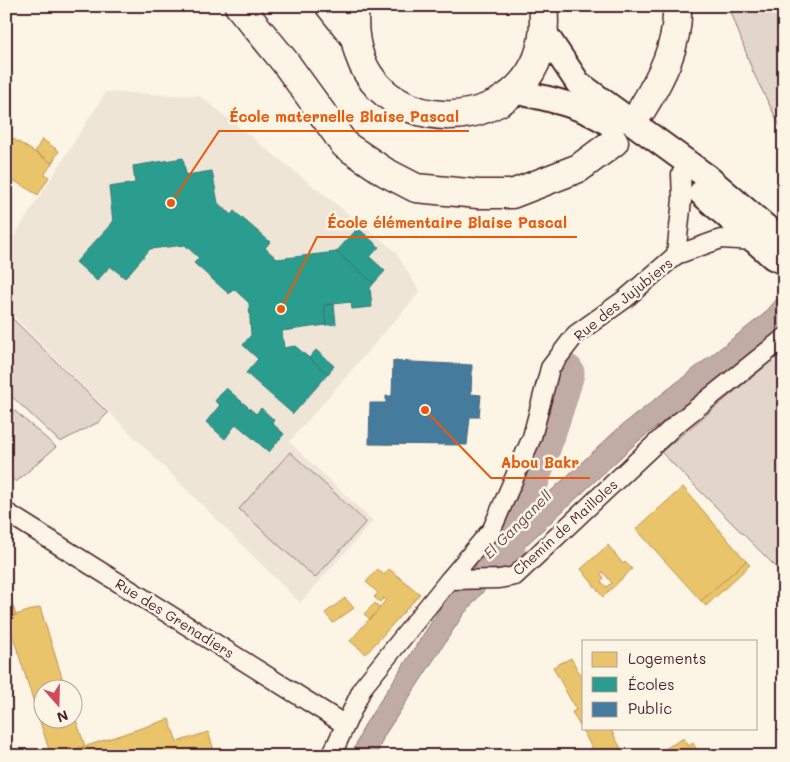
<svg xmlns="http://www.w3.org/2000/svg" width="790" height="762" viewBox="0 0 790 762" font-family="Mali,sans-serif">
  <style>
    .built { fill: #eee5d7 }
    .green { fill: #e2d5ca; stroke: #967a7a }
    .water { fill: #c0aca5; stroke: #917474 }
    .homes { fill: #e9c46a; stroke: #b99257; fill-rule: evenodd }
    .schools { fill: #2a9d8f; stroke: #347771 }
    .public { fill: #457b9d; stroke: #465f7b }
    .lines { fill: none; stroke-linecap: round; stroke-linejoin: round }
    .river { stroke: #c0aca5; stroke-width: 39 }
    .minor-casing { stroke: #4a1f2b; stroke-width: 21 }
    .secondary-casing { stroke: #4a1f2b; stroke-width: 28 }
    .primary-casing { stroke: #4a1f2b; stroke-width: 31 }
    .trunk-casing { stroke: #4a1f2b; stroke-width: 31 }
    .minor { stroke: #fcf5e5; stroke-width: 18 }
    .secondary { stroke: #fcf5e5; stroke-width: 24 }
    .primary { stroke: #fcf5e5; stroke-width: 28 }
    .trunk { stroke: #fcf5e5; stroke-width: 28 }
    .labels { text-anchor: middle; dominant-baseline: central; stroke-width: 5; stroke-linejoin: round; paint-order: stroke }
    .street-label { font-size: 14px; fill: #4a1f2b; stroke: #fcf5e5 }
    .water-label { font-size: 15px; font-style: italic; fill: #6d4950; stroke: #fcf5e5 }
    .leader { fill: none; stroke: #e8590c; stroke-width: 2 }
    .callout-dot { fill: #e8590c; stroke: #fcf5e5; stroke-width: 2 }
    .callout-label { font-size: 15px; text-anchor: middle; font-weight: bold; fill: #e8590c; stroke: #fcf5e5; stroke-width: 5; stroke-linejoin: round; paint-order: stroke }
  </style>
  <rect width="100%" height="100%" fill="#fcf5e5"/>
  <filter id="ink" filterUnits="userSpaceOnUse"><feTurbulence type="fractalNoise" baseFrequency=".02" numOctaves="2"/><feDisplacementMap in="SourceGraphic" scale="10" xChannelSelector="R" yChannelSelector="G"/><feConvolveMatrix kernelMatrix="1 2 1 2 8 2 1 2 1" color-interpolation-filters="sRGB"/></filter>
  <g filter="url(#ink)">
    <path class="built" d="M 106,92 L 200,96 L 395,251 L 420,292 L 289,442 L 373,521 L 300,603 L 6,309 L 6,249 Z"/>
    <g class="green">
      <path d="M 729,6 L 784,6 L 784,134 L 753,72 Z"/>
      <path d="M 6,312 L 108,413 L 99,422 L 60,442 L 6,391 Z"/>
      <path d="M 784,351 L 784,575 L 661,452 Z"/>
      <path d="M 6,403 L 56,447 L 16,482 L 6,473 Z"/>
      <path d="M 290,452 L 366,522 L 315,578 L 239,509 Z"/>
    </g>
    <path class="water" d="M 784,291 L 784,326 L 779,332 L 636,443 L 511,559 L 463,615 L 384,736 L 376,756 L 351,756 L 364,726 L 445,601 L 495,543 L 621,426 L 764,314 Z"/>
    <g class="homes">
      <path d="M 12,138 L 52,163 L 45,174 L 49,177 L 38,195 L 6,176 L 6,148 Z"/>
      <path d="M 42,139 L 59,151 L 52,163 L 35,152 Z"/>
      <path d="M 683,487 L 746,561 L 701,601 L 636,529 Z"/>
      <path d="M 608,545 L 623,564 L 625,562 L 632,569 L 603,597 L 581,569 ZM 603,572 L 612,583 L 606,587 L 601,581 L 604,578 L 601,574 Z"/>
      <path d="M 746,561 L 750,565 L 706,606 L 701,601 Z"/>
      <path d="M 378,569 L 384,575 L 389,569 L 420,594 L 366,654 L 350,641 L 386,600 L 384,598 L 380,602 L 374,597 L 378,593 L 366,582 Z"/>
      <path d="M 6,586 L 16,615 L 6,618 Z"/>
      <path d="M 345,598 L 354,608 L 333,623 L 325,613 Z"/>
      <path d="M 375,603 L 380,608 L 370,619 L 364,614 Z"/>
      <path d="M 40,607 L 66,690 L 42,690 L 42,720 L 72,720 L 72,708 L 85,746 L 56,756 L 51,756 L 7,618 Z"/>
      <path d="M 571,658 L 584,681 L 584,728 L 610,728 L 625,756 L 602,756 L 600,753 L 596,755 L 572,712 L 576,710 L 553,667 Z"/>
      <path d="M 169,719 L 177,742 L 208,732 L 216,756 L 181,756 L 180,753 L 173,756 L 56,756 Z"/>
      <path d="M 684,738 L 689,746 L 693,743 L 700,756 L 694,756 L 692,751 L 683,756 L 667,756 L 663,750 Z"/>
    </g>
    <g class="schools">
      <path d="M 183,158 L 186,175 L 212,171 L 218,203 L 231,215 L 234,211 L 270,242 L 265,248 L 277,259 L 336,252 L 374,283 L 370,288 L 372,307 L 352,309 L 351,302 L 324,305 L 326,325 L 282,331 L 284,348 L 295,346 L 328,374 L 293,414 L 246,373 L 258,359 L 243,345 L 251,335 L 249,303 L 234,289 L 229,294 L 194,263 L 199,258 L 185,245 L 150,249 L 125,278 L 110,266 L 97,281 L 76,262 L 113,222 L 109,187 L 135,183 L 133,166 Z"/>
      <path d="M 358,228 L 379,247 L 370,257 L 385,271 L 374,283 L 336,252 Z"/>
      <path d="M 334,304 L 336,324 L 326,325 L 324,305 Z"/>
      <path d="M 316,350 L 334,366 L 328,374 L 309,358 Z"/>
      <path d="M 226,388 L 256,414 L 261,408 L 274,420 L 272,423 L 284,434 L 269,452 L 236,424 L 225,439 L 206,422 L 220,405 L 215,401 Z"/>
    </g>
    <path class="public" d="M 393,361 L 472,365 L 471,394 L 481,395 L 479,417 L 470,417 L 467,445 L 369,444 L 370,403 L 386,403 L 386,396 L 392,396 Z"/>
    <g class="lines">
      <path class="river" d="M 505,553 C 507,528 518,514 526,491 C 540,452 554,413 565,373"/>
      <g class="minor-casing">
        <g id="minor">
          <path d="M 676,255 L 682,200 L 681,174"/>
          <path d="M 6,512 L 344,724"/>
          <path d="M 449,580 L 492,529 L 532,437 L 550,368 L 576,334 L 625,299 L 676,255 L 721,239 L 755,241"/>
          <path d="M 331,756 L 363,687 L 449,580 L 499,579 L 515,576 L 674,426 L 784,338"/>
        </g>
      </g>
      <g class="secondary-casing">
        <g id="secondary">
          <path d="M 544,32 L 578,83 L 706,176 L 774,234 L 784,249"/>
          <path d="M 514,91 C 549,99 583,105 613,126"/>
          <path d="M 701,193 L 773,257 L 784,262"/>
        </g>
      </g>
      <g class="primary-casing">
        <g id="primary">
          <path d="M 330,6 L 354,36"/>
          <path d="M 355,6 C 339,154 560,149 543,6"/>
        </g>
      </g>
      <g class="trunk-casing">
        <g id="trunk">
          <path d="M 239,6 L 285,62 L 345,145 L 385,172 L 416,188 L 478,194 L 512,194 L 579,168 L 614,142"/>
          <path d="M 642,109 C 661,78 679,44 677,6"/>
        </g>
      </g>
      <use href="#minor" class="minor"/>
      <use href="#secondary" class="secondary"/>
      <use href="#primary" class="primary"/>
      <use href="#trunk" class="trunk"/>
    </g>
  </g>
  <g class="labels">
    <g class="street-label">
      <text transform="translate(623 299) rotate(-39)">Rue des Jujubiers</text>
      <text transform="translate(565 527) rotate(-42)">Chemin de Mailloles</text>
      <text transform="translate(175 618) rotate(32)">Rue des Grenadiers</text>
    </g>
    <g class="water-label">
      <text transform="translate(517 524) rotate(-45)">El Ganganell</text>
    </g>
  </g>
  <path class="leader" d="M171 203L219 131H469M281 309L317 237H577M425 410L491 478H590"/>
  <g class="callout-dot">
    <circle cx="171" cy="203" r="5"/>
    <circle cx="281" cy="309" r="5"/>
    <circle cx="425" cy="410" r="5"/>
  </g>
  <g class="callout-label">
    <text x="344" y="122">École maternelle Blaise Pascal</text>
    <text x="447" y="228">École élémentaire Blaise Pascal</text>
    <text x="540" y="468">Abou Bakr</text>
  </g>
  <rect width="790" height="762" fill="none" stroke="#fcf5e5" stroke-width="25"/>
  <rect x="12" y="12" width="765" height="737" fill="none" stroke="#4a1f2b" stroke-width="2" filter="url(#ink)"/>
  <rect x="582" y="640" width="175" height="90" fill="#fcf5e5" stroke="#b59f9b"/>
  <rect x="592" y="652" width="25" height="15" fill="#e9c46a" stroke="#b59f9b"/>
  <text x="628" y="664" font-size="15" fill="#4a1f2b">Logements</text>
  <rect x="592" y="677" width="25" height="15" fill="#2a9d8f" stroke="#b59f9b"/>
  <text x="628" y="690" font-size="15" fill="#4a1f2b">Écoles</text>
  <rect x="592" y="702" width="25" height="15" fill="#457b9d" stroke="#b59f9b"/>
  <text x="628" y="714" font-size="15" fill="#4a1f2b">Public</text>
  <g transform="translate(58 704) rotate(160)"><circle r="24" fill="#fcf5e5" stroke="#b59f9b"/>
  <path d="M0-4L9 19L0 12L-9 19Z" fill="#d1495b"/>
  <text y="-8" font-size="14" font-weight="bold" text-anchor="middle" fill="#4a1f2b">N</text>
  </g>
</svg>
